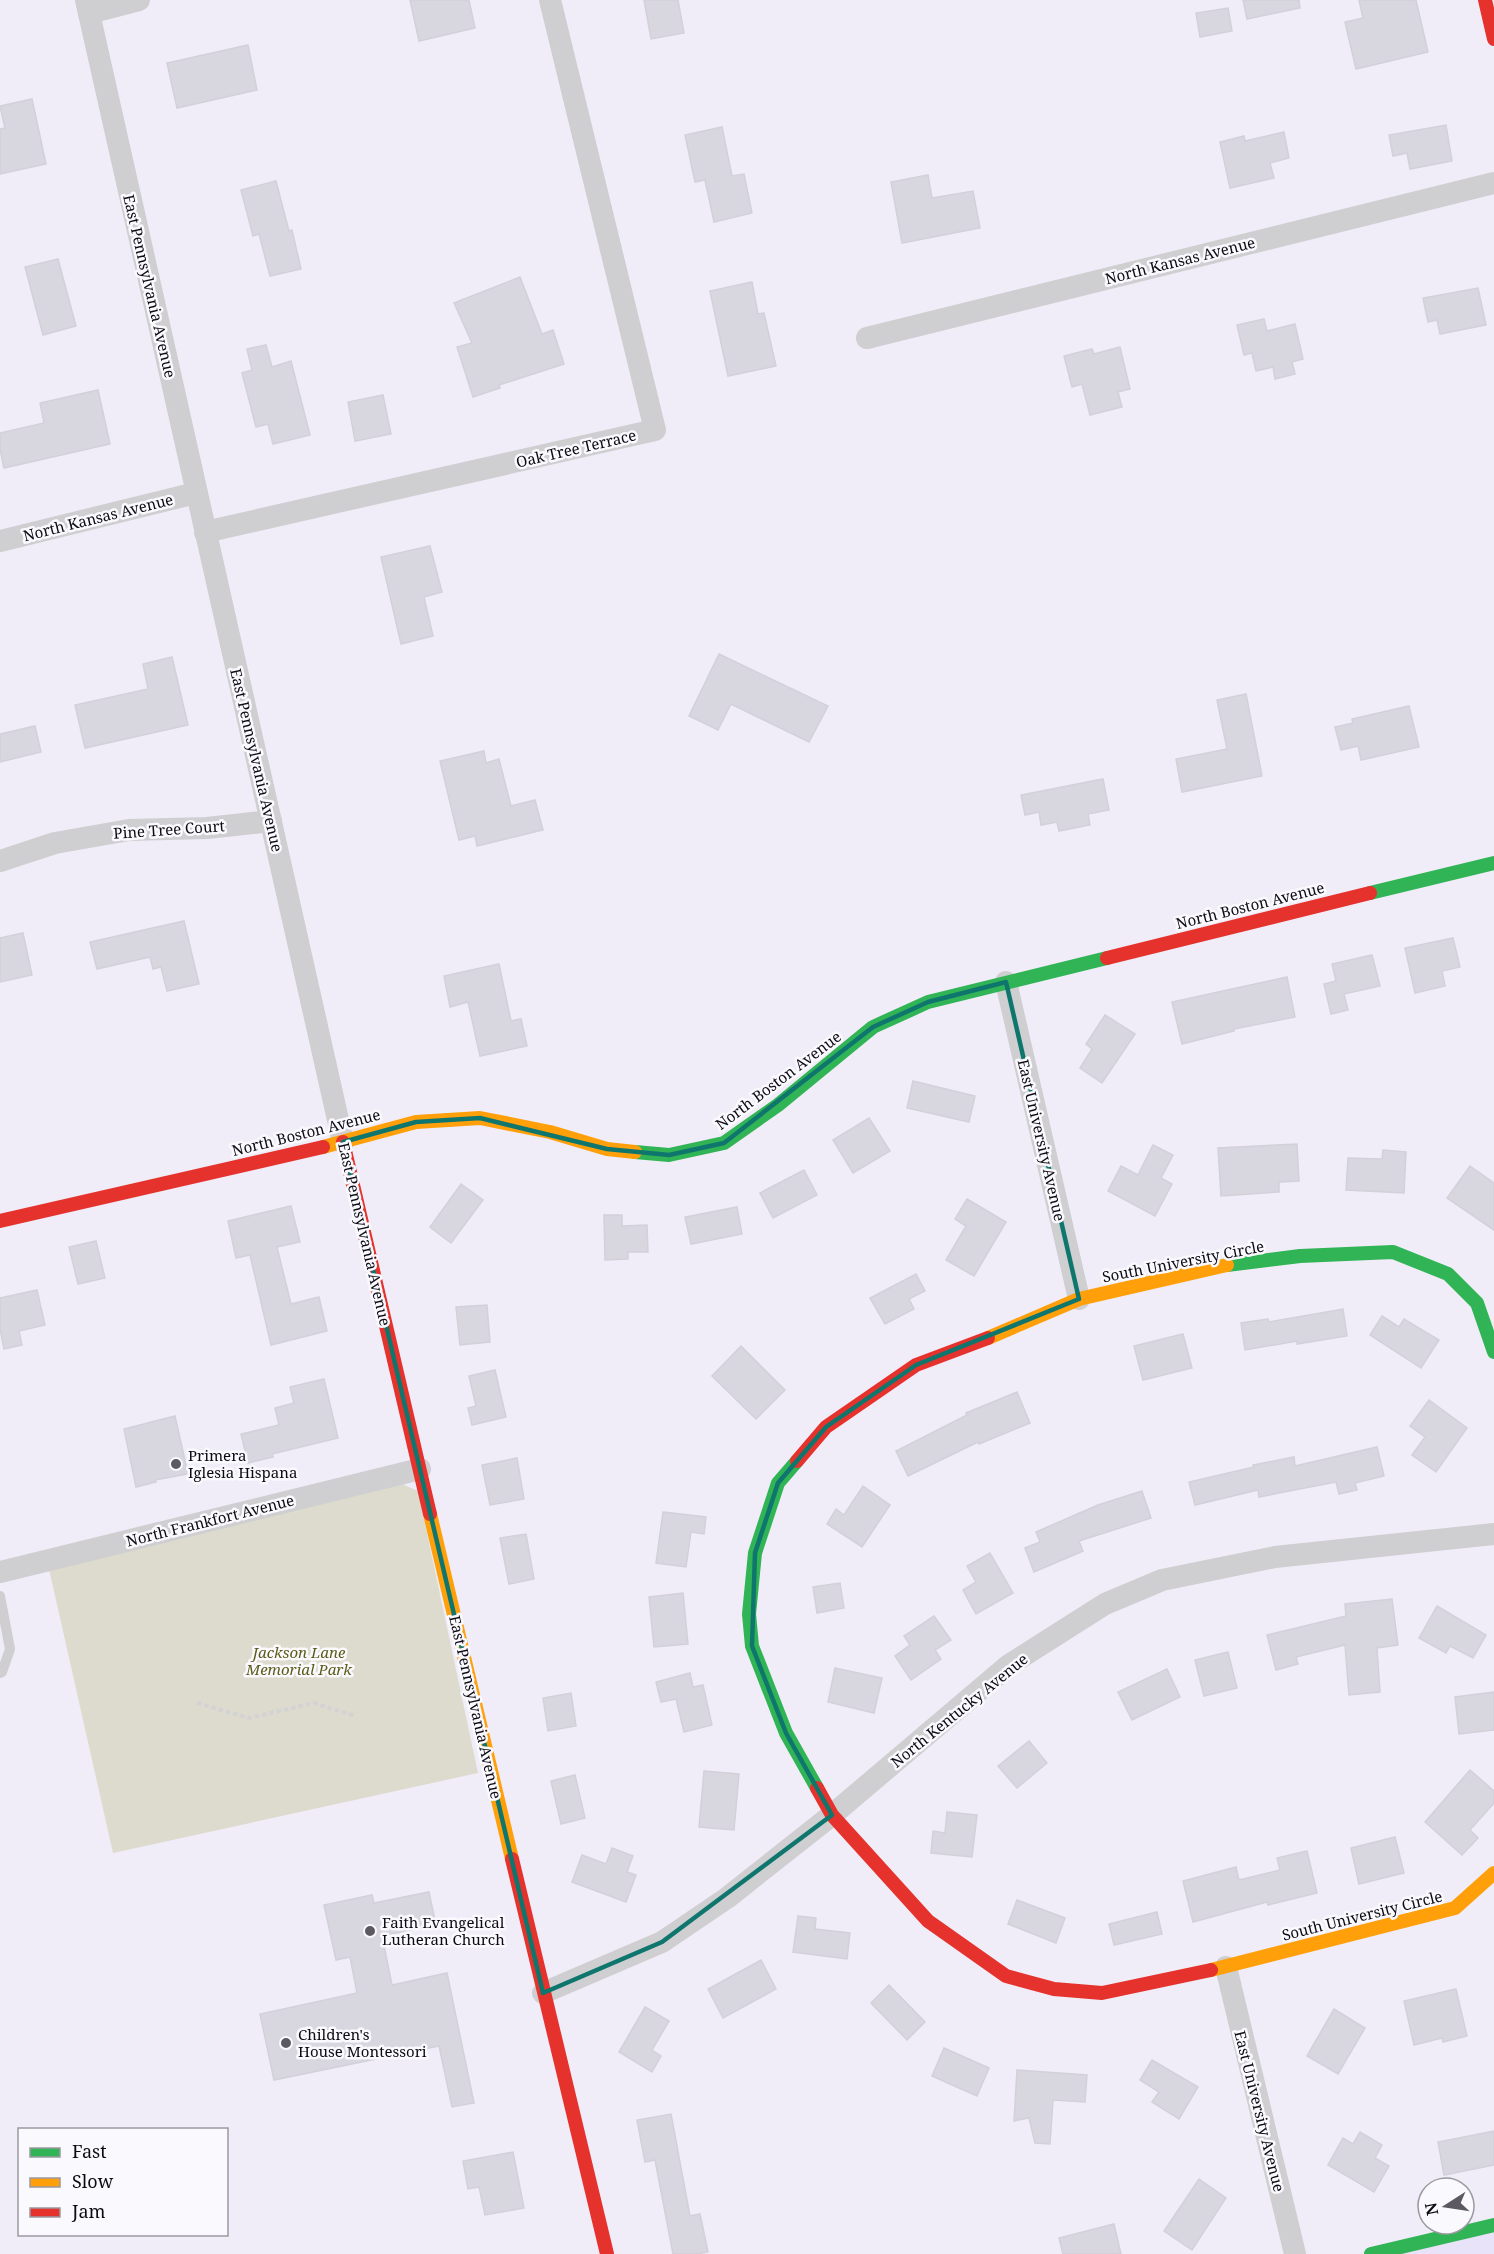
<svg xmlns="http://www.w3.org/2000/svg" width="1494" height="2254" viewBox="0 0 1494 2254" font-family="'Noto Serif',serif">
  <style>
    .built { fill: #e9e3f9 }
    .green { fill: #dcdbcd }
    .building { fill: #d8d6df; stroke: #d3d0da; stroke-width: 1.5 }
    .lines { fill: none; stroke-linecap: round; stroke-linejoin: round }
    .path { stroke: #d3d3d5; stroke-width: 4; stroke-dasharray: 4.5 3; stroke-linecap: butt }
    .lane { stroke: #cfced1; stroke-width: 10 }
    .street { stroke: #cfced1; stroke-width: 22 }
    .fast { stroke: #30b455; stroke-width: 14 }
    .slow { stroke: #ff9f0a; stroke-width: 14 }
    .jam { stroke: #e5322d; stroke-width: 14 }
    .marked { fill: none; stroke: #0f766e; stroke-width: 4.5; stroke-linejoin: round }
    .poi-dot { fill: #5c5962; stroke: #faf9fe; stroke-width: 2 }
    .labels { text-anchor: middle; dominant-baseline: central; stroke-width: 5; stroke-linejoin: round; paint-order: stroke }
    .street-label { font-size: 15px; fill: #0c0a12; stroke: #faf9fe }
    .poi-label { font-size: 15px; fill: #0c0a12; stroke: #faf9fe; text-anchor: start }
    .park-label { font-size: 15px; font-style: italic; fill: #5a5c19; stroke: #faf9fe }
  </style>
  <rect width="100%" height="100%" fill="#f0edf8"/>
  <path class="built" d="M 1494,2225 L 1494,2254 L 1371,2254 Z"/>
  <path class="green" d="M 402,1484 L 418,1491 L 478,1773 L 113,1853 L 49,1569 Z"/>
  <g class="building">
    <path d="M 410,0 L 469,0 L 475,28 L 419,41 Z"/>
    <path d="M 644,0 L 678,0 L 684,33 L 651,39 Z"/>
    <path d="M 1243,0 L 1299,0 L 1300,8 L 1247,19 Z"/>
    <path d="M 1359,0 L 1416,0 L 1428,52 L 1356,69 L 1345,22 L 1363,18 Z"/>
    <path d="M 1228,8 L 1232,31 L 1200,37 L 1196,13 Z"/>
    <path d="M 248,45 L 257,90 L 177,108 L 167,63 Z"/>
    <path d="M 32,99 L 46,164 L 0,174 L 0,129 L 5,128 L 0,106 Z"/>
    <path d="M 1446,125 L 1452,161 L 1410,169 L 1407,153 L 1393,156 L 1389,135 Z"/>
    <path d="M 722,127 L 732,176 L 744,174 L 752,213 L 714,222 L 705,180 L 695,182 L 685,135 Z"/>
    <path d="M 1284,132 L 1289,158 L 1270,163 L 1274,178 L 1230,188 L 1220,142 L 1244,136 L 1245,141 Z"/>
    <path d="M 928,175 L 932,198 L 973,191 L 980,228 L 902,243 L 891,182 Z"/>
    <path d="M 276,181 L 289,231 L 292,230 L 301,269 L 270,276 L 259,234 L 253,236 L 241,190 Z"/>
    <path d="M 58,259 L 76,326 L 43,335 L 25,267 Z"/>
    <path d="M 520,277 L 542,334 L 553,330 L 564,364 L 499,385 L 500,388 L 473,397 L 457,347 L 472,343 L 454,303 Z"/>
    <path d="M 752,282 L 758,314 L 764,313 L 776,366 L 728,376 L 710,291 Z"/>
    <path d="M 1478,288 L 1486,325 L 1440,334 L 1437,320 L 1428,322 L 1423,298 Z"/>
    <path d="M 1264,319 L 1267,331 L 1295,324 L 1303,359 L 1292,362 L 1295,374 L 1275,379 L 1273,367 L 1256,371 L 1252,353 L 1244,355 L 1237,325 Z"/>
    <path d="M 266,345 L 272,367 L 291,361 L 310,435 L 273,444 L 268,424 L 256,427 L 242,373 L 252,370 L 247,349 Z"/>
    <path d="M 1120,347 L 1130,389 L 1118,392 L 1122,407 L 1090,415 L 1082,384 L 1072,387 L 1064,356 L 1092,349 L 1094,354 Z"/>
    <path d="M 98,390 L 110,444 L 4,468 L 0,449 L 0,433 L 44,423 L 40,403 Z"/>
    <path d="M 383,395 L 391,434 L 355,441 L 348,402 Z"/>
    <path d="M 430,546 L 442,592 L 424,597 L 433,636 L 401,644 L 381,557 Z"/>
    <path d="M 719,654 L 828,706 L 809,742 L 731,704 L 718,730 L 689,716 Z"/>
    <path d="M 172,657 L 188,725 L 85,748 L 75,705 L 148,689 L 143,664 Z"/>
    <path d="M 1246,694 L 1262,776 L 1182,792 L 1176,759 L 1227,749 L 1217,700 Z"/>
    <path d="M 1409,706 L 1419,747 L 1361,760 L 1358,746 L 1341,750 L 1335,727 L 1353,723 L 1352,719 Z"/>
    <path d="M 35,726 L 41,752 L 0,762 L 0,734 Z"/>
    <path d="M 484,751 L 486,763 L 499,759 L 511,806 L 535,800 L 543,830 L 477,846 L 475,836 L 459,840 L 440,761 Z"/>
    <path d="M 1103,779 L 1109,810 L 1088,814 L 1090,825 L 1059,831 L 1057,822 L 1041,825 L 1039,812 L 1025,815 L 1021,795 Z"/>
    <path d="M 184,921 L 199,984 L 167,991 L 161,967 L 153,969 L 150,957 L 97,969 L 90,942 Z"/>
    <path d="M 23,933 L 32,975 L 0,982 L 0,938 Z"/>
    <path d="M 1453,938 L 1460,967 L 1442,971 L 1445,986 L 1415,993 L 1405,948 Z"/>
    <path d="M 1372,955 L 1380,986 L 1344,994 L 1348,1010 L 1331,1014 L 1324,984 L 1336,981 L 1332,964 Z"/>
    <path d="M 499,964 L 511,1021 L 521,1019 L 527,1046 L 480,1056 L 468,1002 L 450,1007 L 444,976 Z"/>
    <path d="M 1287,977 L 1295,1017 L 1234,1029 L 1234,1031 L 1182,1044 L 1172,1002 Z"/>
    <path d="M 1105,1015 L 1135,1034 L 1102,1083 L 1080,1068 L 1092,1049 L 1086,1044 Z"/>
    <path d="M 913,1081 L 975,1096 L 969,1122 L 907,1108 Z"/>
    <path d="M 869,1118 L 890,1151 L 853,1173 L 833,1140 Z"/>
    <path d="M 1297,1144 L 1299,1181 L 1279,1182 L 1279,1192 L 1221,1196 L 1218,1148 Z"/>
    <path d="M 1153,1145 L 1173,1155 L 1161,1178 L 1172,1184 L 1155,1216 L 1108,1191 L 1121,1166 L 1138,1175 Z"/>
    <path d="M 1383,1150 L 1406,1152 L 1404,1193 L 1346,1190 L 1348,1158 L 1382,1159 Z"/>
    <path d="M 1470,1166 L 1494,1183 L 1494,1230 L 1447,1198 Z"/>
    <path d="M 804,1170 L 817,1195 L 773,1218 L 760,1193 Z"/>
    <path d="M 461,1184 L 483,1200 L 451,1243 L 430,1227 Z"/>
    <path d="M 967,1199 L 1006,1222 L 974,1276 L 946,1260 L 966,1226 L 955,1219 Z"/>
    <path d="M 291,1206 L 300,1242 L 277,1247 L 291,1304 L 319,1297 L 327,1331 L 271,1345 L 250,1255 L 236,1258 L 228,1221 Z"/>
    <path d="M 737,1207 L 742,1234 L 691,1244 L 685,1217 Z"/>
    <path d="M 604,1215 L 622,1215 L 622,1226 L 647,1225 L 648,1252 L 628,1252 L 628,1259 L 605,1260 Z"/>
    <path d="M 96,1241 L 105,1278 L 78,1284 L 69,1247 Z"/>
    <path d="M 916,1274 L 925,1291 L 909,1299 L 914,1309 L 885,1324 L 870,1298 Z"/>
    <path d="M 37,1290 L 45,1325 L 19,1331 L 22,1345 L 4,1349 L 0,1329 L 0,1298 Z"/>
    <path d="M 487,1305 L 490,1342 L 460,1345 L 456,1307 Z"/>
    <path d="M 1343,1309 L 1347,1336 L 1297,1344 L 1297,1341 L 1245,1350 L 1241,1323 L 1268,1319 L 1269,1322 Z"/>
    <path d="M 1382,1316 L 1399,1327 L 1404,1319 L 1439,1340 L 1421,1368 L 1370,1335 Z"/>
    <path d="M 1183,1334 L 1192,1368 L 1143,1380 L 1134,1346 Z"/>
    <path d="M 741,1346 L 785,1390 L 756,1419 L 712,1376 Z"/>
    <path d="M 495,1370 L 506,1417 L 472,1425 L 468,1408 L 476,1406 L 469,1376 Z"/>
    <path d="M 324,1379 L 338,1438 L 272,1454 L 273,1457 L 248,1463 L 241,1434 L 279,1425 L 275,1408 L 294,1403 L 290,1387 Z"/>
    <path d="M 1017,1392 L 1030,1423 L 979,1444 L 978,1442 L 908,1476 L 896,1451 L 967,1415 L 966,1413 Z"/>
    <path d="M 1429,1400 L 1467,1428 L 1436,1472 L 1412,1455 L 1425,1437 L 1410,1426 Z"/>
    <path d="M 175,1416 L 188,1474 L 155,1480 L 156,1482 L 136,1487 L 124,1429 Z"/>
    <path d="M 1377,1447 L 1384,1476 L 1355,1483 L 1357,1490 L 1339,1494 L 1336,1482 L 1259,1497 L 1258,1490 L 1195,1505 L 1189,1482 L 1254,1467 L 1253,1465 L 1294,1457 L 1295,1466 Z"/>
    <path d="M 517,1458 L 524,1499 L 490,1505 L 482,1465 Z"/>
    <path d="M 863,1486 L 890,1505 L 862,1547 L 827,1524 L 836,1509 L 844,1515 Z"/>
    <path d="M 1142,1491 L 1151,1518 L 1079,1541 L 1083,1551 L 1034,1572 L 1025,1548 L 1040,1542 L 1036,1532 L 1098,1505 Z"/>
    <path d="M 663,1512 L 706,1517 L 704,1534 L 691,1532 L 686,1567 L 656,1563 Z"/>
    <path d="M 526,1534 L 534,1579 L 509,1584 L 500,1538 Z"/>
    <path d="M 990,1553 L 1013,1593 L 976,1614 L 963,1590 L 976,1582 L 967,1566 Z"/>
    <path d="M 840,1583 L 844,1608 L 817,1613 L 813,1587 Z"/>
    <path d="M 683,1593 L 688,1644 L 654,1647 L 649,1597 Z"/>
    <path d="M 1392,1599 L 1398,1645 L 1377,1648 L 1380,1692 L 1349,1695 L 1345,1645 L 1296,1657 L 1298,1664 L 1276,1670 L 1267,1635 L 1346,1616 L 1345,1604 Z"/>
    <path d="M 1437,1606 L 1486,1635 L 1473,1658 L 1450,1646 L 1446,1653 L 1419,1638 Z"/>
    <path d="M 934,1616 L 951,1640 L 935,1650 L 941,1659 L 911,1680 L 895,1656 L 910,1645 L 904,1636 Z"/>
    <path d="M 1228,1652 L 1237,1688 L 1204,1696 L 1195,1660 Z"/>
    <path d="M 835,1668 L 882,1678 L 874,1713 L 828,1702 Z"/>
    <path d="M 1167,1669 L 1180,1697 L 1132,1720 L 1118,1692 Z"/>
    <path d="M 690,1673 L 693,1687 L 703,1685 L 712,1725 L 684,1732 L 676,1699 L 661,1702 L 656,1682 Z"/>
    <path d="M 1494,1692 L 1494,1730 L 1459,1734 L 1455,1697 Z"/>
    <path d="M 571,1693 L 576,1726 L 548,1731 L 543,1698 Z"/>
    <path d="M 1029,1741 L 1047,1763 L 1017,1788 L 998,1766 Z"/>
    <path d="M 1470,1770 L 1494,1791 L 1494,1803 L 1470,1830 L 1478,1838 L 1462,1855 L 1425,1822 Z"/>
    <path d="M 704,1771 L 739,1774 L 734,1830 L 699,1827 Z"/>
    <path d="M 575,1775 L 585,1818 L 561,1824 L 551,1781 Z"/>
    <path d="M 947,1812 L 977,1815 L 972,1857 L 931,1853 L 933,1831 L 945,1833 Z"/>
    <path d="M 1395,1837 L 1404,1873 L 1359,1884 L 1351,1848 Z"/>
    <path d="M 612,1848 L 633,1856 L 627,1872 L 636,1875 L 626,1902 L 572,1882 L 582,1855 L 606,1864 Z"/>
    <path d="M 1307,1851 L 1317,1893 L 1268,1905 L 1267,1902 L 1193,1922 L 1183,1881 L 1236,1867 L 1239,1880 L 1280,1870 L 1277,1858 Z"/>
    <path d="M 429,1892 L 436,1925 L 382,1936 L 392,1985 L 447,1973 L 474,2103 L 452,2107 L 439,2046 L 274,2080 L 260,2014 L 357,1993 L 350,1957 L 336,1960 L 324,1905 L 372,1895 L 374,1903 Z"/>
    <path d="M 1017,1900 L 1065,1918 L 1056,1943 L 1008,1924 Z"/>
    <path d="M 1157,1912 L 1162,1934 L 1114,1945 L 1109,1924 Z"/>
    <path d="M 798,1916 L 816,1918 L 815,1929 L 850,1933 L 847,1959 L 793,1952 Z"/>
    <path d="M 761,1960 L 776,1989 L 723,2018 L 708,1989 Z"/>
    <path d="M 889,1985 L 925,2022 L 907,2040 L 871,2003 Z"/>
    <path d="M 1456,1989 L 1467,2036 L 1443,2042 L 1442,2038 L 1414,2045 L 1404,2001 Z"/>
    <path d="M 645,2007 L 669,2021 L 652,2050 L 661,2056 L 652,2072 L 619,2052 Z"/>
    <path d="M 1334,2009 L 1365,2028 L 1338,2074 L 1307,2056 Z"/>
    <path d="M 944,2048 L 989,2068 L 977,2096 L 932,2076 Z"/>
    <path d="M 1152,2060 L 1198,2087 L 1179,2119 L 1152,2102 L 1159,2092 L 1140,2080 Z"/>
    <path d="M 1017,2070 L 1087,2075 L 1085,2102 L 1053,2100 L 1050,2144 L 1035,2143 L 1029,2118 L 1014,2121 Z"/>
    <path d="M 671,2114 L 690,2216 L 700,2214 L 708,2252 L 697,2254 L 673,2254 L 655,2160 L 645,2162 L 637,2120 Z"/>
    <path d="M 1494,2131 L 1494,2165 L 1444,2175 L 1438,2142 Z"/>
    <path d="M 1360,2132 L 1382,2145 L 1375,2158 L 1389,2166 L 1374,2192 L 1328,2165 L 1343,2138 L 1353,2144 Z"/>
    <path d="M 513,2152 L 524,2208 L 485,2215 L 479,2187 L 468,2189 L 463,2161 Z"/>
    <path d="M 1199,2179 L 1226,2198 L 1192,2250 L 1164,2231 Z"/>
    <path d="M 1114,2224 L 1121,2254 L 1063,2254 L 1059,2238 Z"/>
  </g>
  <g class="lines">
    <path class="path" d="M 197,1703 L 249,1718 L 314,1703 L 355,1716"/>
    <path class="lane" d="M 0,1596 L 10,1649 L 2,1672 L 0,1673"/>
    <g class="street">
      <path d="M 86,0 L 343,1142"/>
      <path d="M 89,13 L 139,0"/>
      <path d="M 867,338 L 1494,183"/>
      <path d="M 205,532 L 655,430 L 550,0"/>
      <path d="M 0,541 L 196,493"/>
      <path d="M 0,861 L 55,843 L 129,830 L 207,828 L 271,821"/>
      <path d="M 1006,982 L 1079,1299"/>
      <path d="M 0,1572 L 420,1469"/>
      <path d="M 1226,1967 L 1295,2254"/>
      <path d="M 543,1993 L 662,1942 L 727,1898 L 832,1815 L 1009,1665 L 1105,1604 L 1162,1580 L 1275,1557 L 1494,1534"/>
    </g>
    <g class="fast">
      <path d="M 1370,893 L 1494,863"/>
      <path d="M 635,1152 L 669,1155 L 724,1143 L 778,1105 L 873,1027 L 928,1002 L 1107,958"/>
      <path d="M 1227,1265 L 1300,1256 L 1393,1252 L 1448,1274 L 1477,1303 L 1494,1352"/>
      <path d="M 797,1461 L 778,1483 L 755,1553 L 749,1614 L 752,1646 L 786,1733 L 817,1788"/>
      <path d="M 1371,2254 L 1494,2225"/>
    </g>
    <g class="slow">
      <path d="M 323,1147 L 416,1122 L 480,1118 L 550,1132 L 607,1149 L 635,1152"/>
      <path d="M 988,1338 L 1079,1299 L 1227,1265"/>
      <path d="M 430,1514 L 512,1859"/>
      <path d="M 1211,1970 L 1455,1908 L 1494,1873"/>
    </g>
    <g class="jam">
      <path d="M 1485,0 L 1494,39"/>
      <path d="M 1107,958 L 1370,893"/>
      <path d="M 343,1142 L 430,1514"/>
      <path d="M 0,1221 L 323,1147"/>
      <path d="M 797,1461 L 826,1427 L 916,1365 L 988,1338"/>
      <path d="M 817,1788 L 832,1815 L 928,1921 L 1006,1976 L 1054,1989 L 1102,1993 L 1211,1970"/>
      <path d="M 512,1859 L 607,2254"/>
    </g>
  </g>
  <path class="marked" d="M 1006,982 L 1079,1299 L 916,1365 L 826,1427 L 778,1483 L 755,1553 L 752,1646 L 786,1733 L 832,1815 L 662,1942 L 543,1993 L 343,1142 L 416,1122 L 480,1118 L 607,1149 L 669,1155 L 724,1143 L 873,1027 L 928,1002 Z"/>
  <g class="poi-dot">
    <circle cx="176" cy="1464" r="6"/>
    <circle cx="370" cy="1931" r="6"/>
    <circle cx="286" cy="2043" r="6"/>
  </g>
  <g class="labels">
    <g class="street-label">
      <text transform="translate(1180 260) rotate(-14)">North Kansas Avenue</text>
      <text transform="translate(150 286) rotate(77)">East Pennsylvania Avenue</text>
      <text transform="translate(576 448) rotate(-13)">Oak Tree Terrace</text>
      <text transform="translate(98 517) rotate(-14)">North Kansas Avenue</text>
      <text transform="translate(257 760) rotate(77)">East Pennsylvania Avenue</text>
      <text transform="translate(169 829) rotate(-4)">Pine Tree Court</text>
      <text transform="translate(1250 905) rotate(-14)">North Boston Avenue</text>
      <text transform="translate(778 1080) rotate(-37)">North Boston Avenue</text>
      <text transform="translate(306 1132) rotate(-14)">North Boston Avenue</text>
      <text transform="translate(1042 1140) rotate(77)">East University Avenue</text>
      <text transform="translate(365 1234) rotate(77)">East Pennsylvania Avenue</text>
      <text transform="translate(1183 1261) rotate(-11)">South University Circle</text>
      <text transform="translate(210 1520) rotate(-14)">North Frankfort Avenue</text>
      <text transform="translate(476 1707) rotate(77)">East Pennsylvania Avenue</text>
      <text transform="translate(959 1710) rotate(-39)">North Kentucky Avenue</text>
      <text transform="translate(1362 1915) rotate(-14)">South University Circle</text>
      <text transform="translate(1260 2111) rotate(76)">East University Avenue</text>
    </g>
    <g class="poi-label">
      <text x="188" y="1455">Primera<tspan x="188" dy="17">Iglesia Hispana</tspan></text>
      <text x="382" y="1922">Faith Evangelical<tspan x="382" dy="17">Lutheran Church</tspan></text>
      <text x="298" y="2034">Children's<tspan x="298" dy="17">House Montessori</tspan></text>
    </g>
    <g class="park-label">
      <text x="299" y="1652">Jackson Lane<tspan x="299" dy="17">Memorial Park</tspan></text>
    </g>
  </g>
  <rect x="18" y="2128" width="210" height="108" fill="#faf9fe" stroke="#9b99a0" stroke-width="1.5"/>
  <rect x="30" y="2148" width="30" height="9" fill="#30b455" stroke="#9b99a0" stroke-width="1.5"/>
  <text x="72" y="2158" font-size="18" fill="#0c0a12">Fast</text>
  <rect x="30" y="2178" width="30" height="9" fill="#ff9f0a" stroke="#9b99a0" stroke-width="1.5"/>
  <text x="72" y="2188" font-size="18" fill="#0c0a12">Slow</text>
  <rect x="30" y="2208" width="30" height="9" fill="#e5322d" stroke="#9b99a0" stroke-width="1.5"/>
  <text x="72" y="2218" font-size="18" fill="#0c0a12">Jam</text>
  <g transform="translate(1446 2206) rotate(258)"><circle r="28" fill="#faf9fe" stroke="#9b99a0" stroke-width="1.5"/>
  <path d="M0-4.5L10 22L0 15L-10 22Z" fill="#5c5962"/>
  <text y="-9" font-size="16" font-weight="bold" text-anchor="middle" fill="#0c0a12">N</text>
  </g>
</svg>
